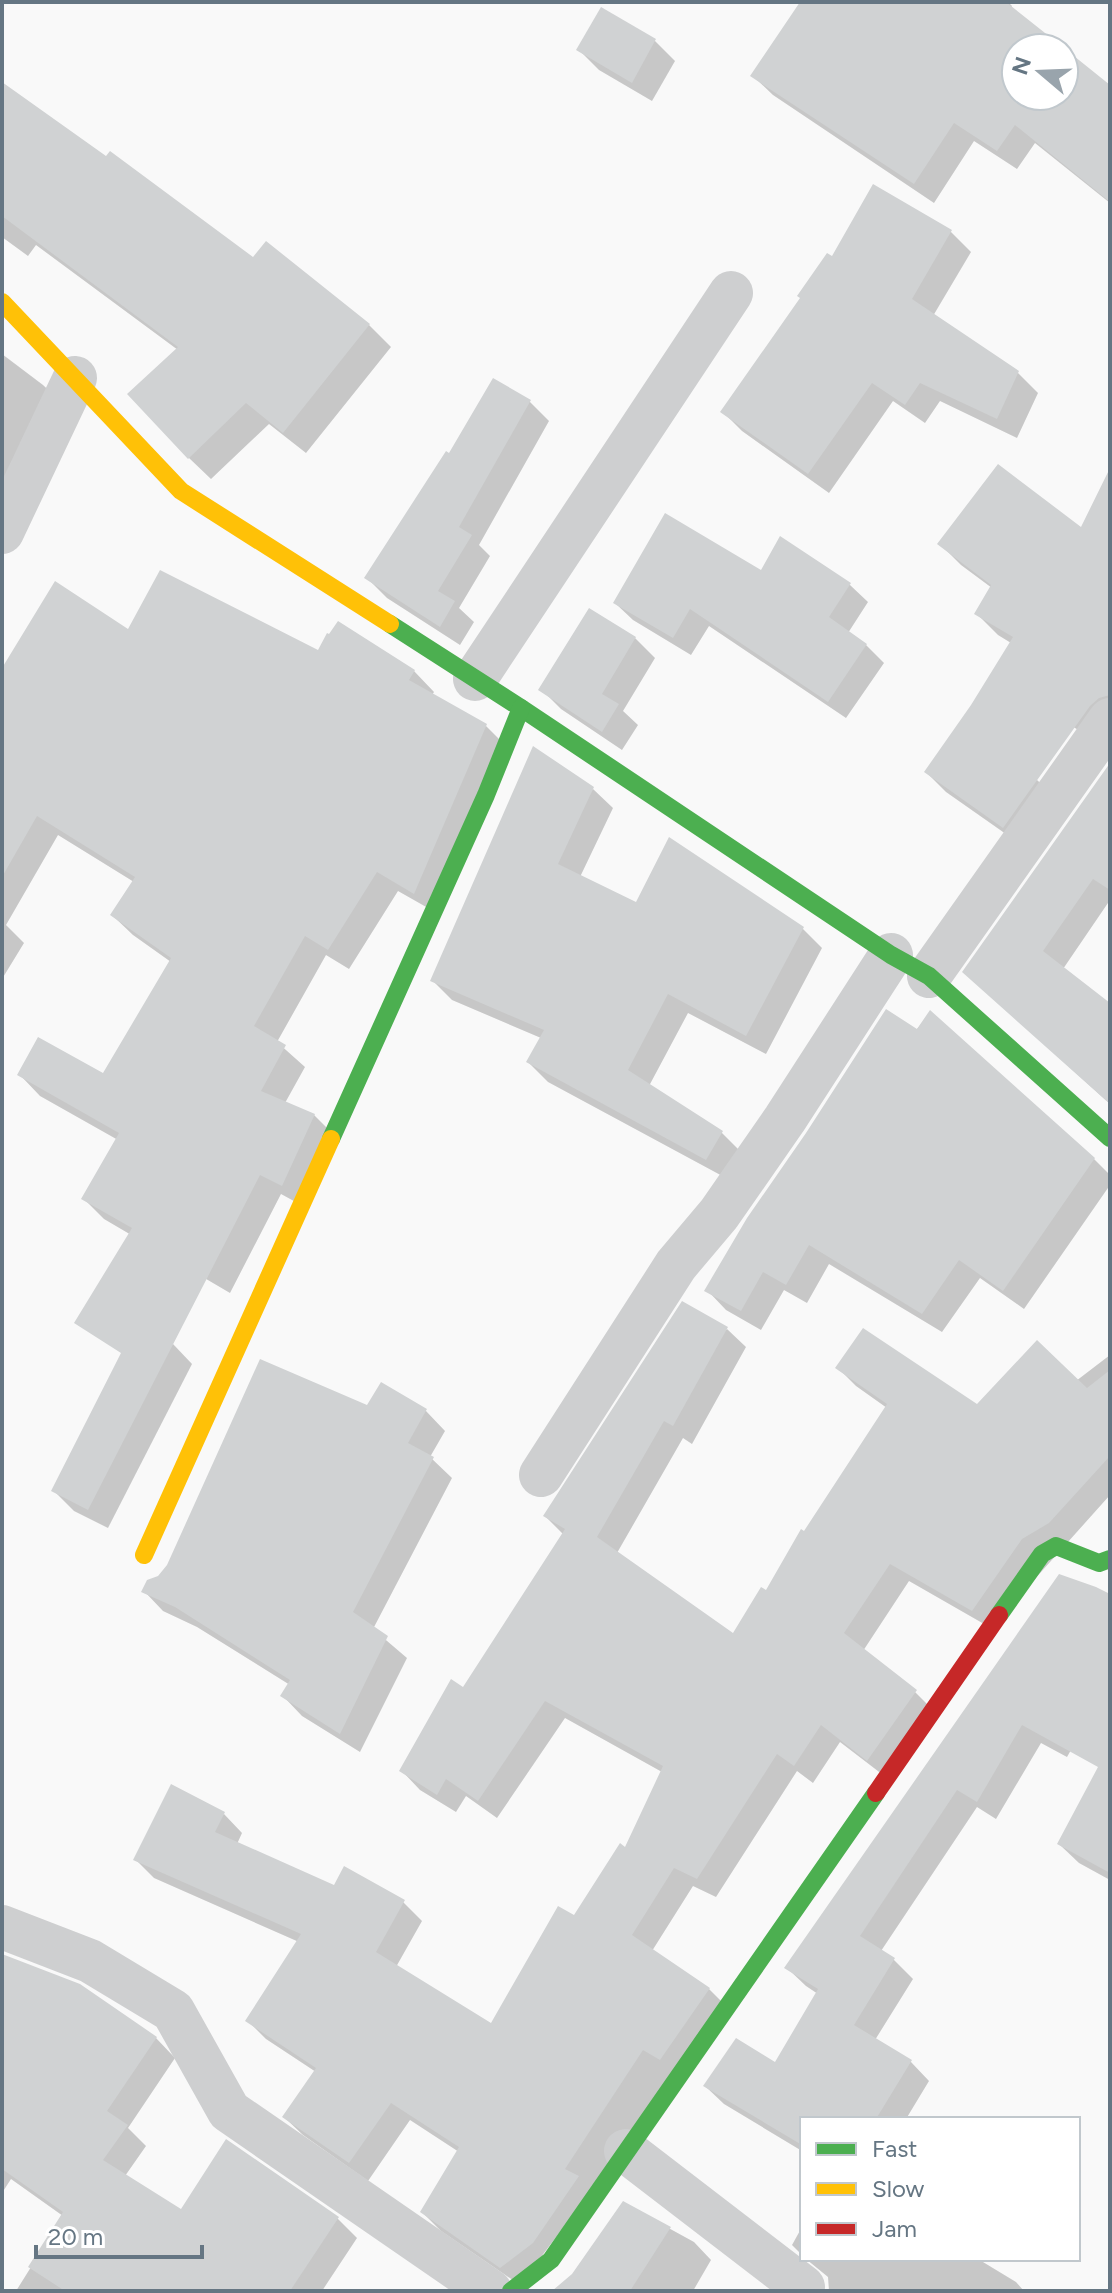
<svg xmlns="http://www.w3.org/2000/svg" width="1112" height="2293" viewBox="0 0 1112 2293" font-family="Figtree,sans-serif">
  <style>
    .shadow { fill: #0003 }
    .building { fill: #d0d2d3 }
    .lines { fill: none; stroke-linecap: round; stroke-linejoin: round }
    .street { stroke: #cecfd0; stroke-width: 44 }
    .fast { stroke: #4caf50; stroke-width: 18 }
    .slow { stroke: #ffc107; stroke-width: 18 }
    .jam { stroke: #c62828; stroke-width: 18 }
  </style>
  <rect width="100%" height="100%" fill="#f9f9f9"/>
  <g class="shadow">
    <path d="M 802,2 L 1008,2 L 1012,6 L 1011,8 L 1061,48 L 1016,48 L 1016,96 L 1064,96 L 1064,51 L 1110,88 L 1110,203 L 1035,143 L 1017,169 L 974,141 L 934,203 L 773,95 L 753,76 Z"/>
    <path d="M 602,10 L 655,41 L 675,61 L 652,101 L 599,70 L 579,50 Z"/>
    <path d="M 2,85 L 253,259 L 369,325 L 391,347 L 306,453 L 269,424 L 211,479 L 189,458 L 178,350 L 36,245 L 28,256 L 2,237 Z"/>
    <path d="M 874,186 L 951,232 L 971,252 L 933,316 L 1018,373 L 1038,393 L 1017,438 L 940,401 L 925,423 L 893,401 L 829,493 L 742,431 L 722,411 L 832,259 Z"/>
    <path d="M 2,354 L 43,385 L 64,405 L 2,492 Z"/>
    <path d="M 529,401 L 549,421 L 479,545 L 490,556 L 459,608 L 474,622 L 460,645 L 387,598 L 367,578 Z"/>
    <path d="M 1110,510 L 1110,730 L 1099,743 L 1016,691 L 1011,643 L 998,635 L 977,614 L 992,588 L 961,565 L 940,544 L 1081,530 Z"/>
    <path d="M 761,573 L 850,585 L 868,602 L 848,633 L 866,645 L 884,663 L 846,718 L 709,626 L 691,655 L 633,620 L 615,603 Z"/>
    <path d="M 128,632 L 318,653 L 414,671 L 434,692 L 432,695 L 486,726 L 507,747 L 435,912 L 398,891 L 349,969 L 326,955 L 277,1042 L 305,1067 L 285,1103 L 314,1115 L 335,1136 L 303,1206 L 281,1194 L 230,1293 L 104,1219 L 84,1199 L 118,1140 L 40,1096 L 20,1075 L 104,1076 L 171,962 L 133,935 L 112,915 L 134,882 L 58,835 L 6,925 L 24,943 L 2,979 L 2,672 Z"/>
    <path d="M 635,638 L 655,658 L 623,711 L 638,725 L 622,750 L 561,709 L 541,689 Z"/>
    <path d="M 926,772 L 1037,780 L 1057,799 L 1023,846 L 946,792 Z"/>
    <path d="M 593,789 L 613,808 L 580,877 L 637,904 L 802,928 L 822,948 L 766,1054 L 688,1013 L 649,1086 L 722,1133 L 741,1152 L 726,1178 L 548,1082 L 528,1062 L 541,1038 L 452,1000 L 432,980 Z"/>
    <path d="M 1110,833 L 1110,900 L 1063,969 L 1110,1005 L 1110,1104 L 965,972 Z"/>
    <path d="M 930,1013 L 1094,1159 L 1110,1175 L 1110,1185 L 1024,1309 L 980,1278 L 942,1332 L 829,1264 L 807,1303 L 784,1290 L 761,1330 L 726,1310 L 707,1290 Z"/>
    <path d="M 727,1329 L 746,1347 L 692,1444 L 683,1438 L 617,1553 L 733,1636 L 766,1592 L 887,1408 L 856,1386 L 838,1368 L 978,1406 L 1076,1381 L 1110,1355 L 1110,1495 L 991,1628 L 909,1581 L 863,1651 L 915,1692 L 934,1711 L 887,1778 L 840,1742 L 813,1783 L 797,1771 L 716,1897 L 693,1886 L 652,1951 L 709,1989 L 728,2008 L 520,2285 L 441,2231 L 422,2212 L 459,2152 L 410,2120 L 368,2181 L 303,2135 L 284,2117 L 316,2072 L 266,2039 L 247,2020 L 299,1942 L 154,1878 L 135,1859 L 224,1814 L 242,1833 L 237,1844 L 334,1887 L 403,1902 L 422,1921 L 396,1967 L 492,2026 L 626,1849 L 662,1772 L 565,1718 L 497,1818 L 466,1796 L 456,1812 L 420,1790 L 402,1771 L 463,1690 L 564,1535 L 545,1516 Z"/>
    <path d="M 173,1344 L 192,1364 L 108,1528 L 74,1511 L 54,1491 Z"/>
    <path d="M 368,1408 L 426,1411 L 445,1431 L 430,1457 L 452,1478 L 373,1629 L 407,1658 L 360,1752 L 302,1716 L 283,1696 L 290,1685 L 197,1627 L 163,1611 L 144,1591 Z"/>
    <path d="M 1110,1597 L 1110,1681 L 1067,1757 L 1041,1743 L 996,1819 L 977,1807 L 881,1951 L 894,1960 L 913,1979 L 875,2040 L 911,2062 L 929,2081 L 906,2119 L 802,2119 L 802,2151 L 724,2104 L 705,2086 L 775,2064 L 818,1994 L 806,1986 L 787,1968 Z"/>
    <path d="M 1110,1750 L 1110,1880 L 1079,1863 L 1059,1844 Z"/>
    <path d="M 2,1956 L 156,2038 L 175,2058 L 128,2128 L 146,2146 L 125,2176 L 182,2212 L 227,2142 L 338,2219 L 357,2238 L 322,2291 L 16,2291 L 63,2216 L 11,2179 L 2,2193 Z"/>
    <path d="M 623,2203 L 694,2242 L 711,2260 L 693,2291 L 554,2291 L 573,2276 Z"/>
    <path d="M 802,2227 L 802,2255 L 792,2245 Z"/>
    <path d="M 806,2259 L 978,2259 L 1016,2282 L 1024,2291 L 829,2291 L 828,2277 Z"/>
  </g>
  <g class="building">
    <path d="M 800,2 L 1006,2 L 1064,48 L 1016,48 L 1016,96 L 1064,96 L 1064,48 L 1110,85 L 1110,202 L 1015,125 L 997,151 L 954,123 L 914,184 L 750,76 Z"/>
    <path d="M 601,7 L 656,39 L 632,83 L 576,50 Z"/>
    <path d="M 2,82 L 106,156 L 110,151 L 253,257 L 266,241 L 370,324 L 283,433 L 246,403 L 188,459 L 127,394 L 178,347 L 2,216 Z"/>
    <path d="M 873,184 L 952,230 L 912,299 L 1019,371 L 997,419 L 920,383 L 905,405 L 872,383 L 808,474 L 720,412 L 800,298 L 797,296 L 827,253 L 832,256 Z"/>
    <path d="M 493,378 L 531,400 L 459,527 L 472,535 L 438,591 L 455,601 L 440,627 L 364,578 L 446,451 L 449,453 Z"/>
    <path d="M 998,464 L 1081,527 L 1110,468 L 1110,695 L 1099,698 L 1090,706 L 1003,828 L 924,772 L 971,705 L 1013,637 L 974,614 L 991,585 L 937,544 Z"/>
    <path d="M 665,513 L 761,570 L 780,536 L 851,583 L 829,617 L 867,644 L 828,702 L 690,609 L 673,638 L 613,603 Z"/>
    <path d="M 160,570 L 318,650 L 327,633 L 329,634 L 338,621 L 415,670 L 409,680 L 487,724 L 414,894 L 377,872 L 328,950 L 305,936 L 254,1026 L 286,1045 L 261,1091 L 315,1114 L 282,1186 L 260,1175 L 88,1510 L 51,1491 L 121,1353 L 74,1323 L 132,1228 L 81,1199 L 119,1133 L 17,1075 L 38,1037 L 103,1073 L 171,958 L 110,915 L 135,877 L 37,816 L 2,877 L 2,668 L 55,581 L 128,629 Z"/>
    <path d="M 589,608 L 636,637 L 602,694 L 619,704 L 602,732 L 538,690 Z"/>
    <path d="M 533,746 L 594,787 L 558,864 L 636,902 L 669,837 L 804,927 L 746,1036 L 668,994 L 628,1070 L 723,1131 L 706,1160 L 526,1062 L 544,1030 L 430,981 Z"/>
    <path d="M 1110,763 L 1110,890 L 1093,879 L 1043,951 L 1110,1003 L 1110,1104 L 962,972 Z"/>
    <path d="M 886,1009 L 917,1029 L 930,1010 L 1095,1158 L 1003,1291 L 959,1260 L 922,1314 L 809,1245 L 786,1285 L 763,1272 L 741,1311 L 704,1291 L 747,1218 L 806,1133 Z"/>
    <path d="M 682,1301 L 728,1327 L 673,1426 L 664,1421 L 597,1537 L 733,1633 L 761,1587 L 766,1590 L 801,1529 L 804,1531 L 887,1404 L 835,1368 L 863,1328 L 977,1404 L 1037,1340 L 1087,1388 L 1110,1370 L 1110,1456 L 1049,1523 L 1022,1539 L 972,1611 L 890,1564 L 844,1633 L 917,1690 L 867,1761 L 821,1725 L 794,1766 L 777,1754 L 697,1879 L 674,1868 L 632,1935 L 710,1988 L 660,2060 L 643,2050 L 565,2169 L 579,2176 L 533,2243 L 500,2268 L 420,2212 L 459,2147 L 391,2103 L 349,2163 L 282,2117 L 316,2068 L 245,2021 L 301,1934 L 133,1860 L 171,1784 L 225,1812 L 215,1832 L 334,1885 L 344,1866 L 405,1900 L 376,1952 L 491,2023 L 558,1906 L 574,1915 L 620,1843 L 625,1847 L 663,1766 L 545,1701 L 478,1801 L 446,1779 L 437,1795 L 399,1771 L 451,1679 L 463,1687 L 565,1529 L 543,1516 Z"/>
    <path d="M 260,1359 L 367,1405 L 381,1382 L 427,1409 L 408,1443 L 434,1457 L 353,1612 L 388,1636 L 340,1734 L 280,1696 L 290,1680 L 175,1607 L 141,1592 L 147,1580 L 158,1576 L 167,1565 Z"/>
    <path d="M 1059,1574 L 1096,1587 L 1110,1594 L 1110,1873 L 1057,1844 L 1098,1767 L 1022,1725 L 977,1802 L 957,1790 L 860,1936 L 895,1958 L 854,2025 L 912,2060 L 876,2119 L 802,2119 L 802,2145 L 703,2086 L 736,2038 L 775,2062 L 818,1989 L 784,1968 Z"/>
    <path d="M 2,1954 L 80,1984 L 157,2037 L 107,2111 L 128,2125 L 103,2160 L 181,2209 L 226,2139 L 339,2217 L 290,2291 L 65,2291 L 28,2267 L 63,2212 L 2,2169 Z"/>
    <path d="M 623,2201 L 671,2227 L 630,2291 L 552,2291 L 572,2274 Z"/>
  </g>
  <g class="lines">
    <g class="street">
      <path d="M 2,532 L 75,378"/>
      <path d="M 475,679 L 731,293"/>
      <path d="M 929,976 L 1110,720"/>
      <path d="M 541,1475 L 676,1265 L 719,1214 L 785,1119 L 891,955"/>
      <path d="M 2,1927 L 90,1961 L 173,2011 L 229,2111 L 490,2291"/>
      <path d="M 626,2151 L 803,2287"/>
    </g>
    <g class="fast">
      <path d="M 390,624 L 521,708 L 891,955 L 929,976 L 1110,1138"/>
      <path d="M 331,1139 L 486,795 L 521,708"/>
      <path d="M 999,1615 L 1042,1554 L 1056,1546 L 1099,1563 L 1110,1559"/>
      <path d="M 511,2291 L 551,2260 L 876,1793"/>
    </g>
    <g class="slow">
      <path d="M 2,302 L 181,491 L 390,624"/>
      <path d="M 144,1555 L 331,1139"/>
    </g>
    <path class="jam" d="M 876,1793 L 999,1615"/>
  </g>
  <rect width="1112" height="2293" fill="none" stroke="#657683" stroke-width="8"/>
  <rect x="800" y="2117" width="280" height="144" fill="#ffffff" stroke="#c1c8cd" stroke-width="2"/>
  <rect x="816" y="2143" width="40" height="12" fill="#4caf50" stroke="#c1c8cd" stroke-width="2"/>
  <text x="872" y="2157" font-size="24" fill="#657683">Fast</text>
  <rect x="816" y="2183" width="40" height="12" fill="#ffc107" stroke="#c1c8cd" stroke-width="2"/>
  <text x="872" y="2197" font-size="24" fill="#657683">Slow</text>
  <rect x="816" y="2223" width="40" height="12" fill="#c62828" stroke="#c1c8cd" stroke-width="2"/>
  <text x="872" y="2237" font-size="24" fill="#657683">Jam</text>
  <g transform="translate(1040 72) rotate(289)"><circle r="38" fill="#ffffff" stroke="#c1c8cd" stroke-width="2"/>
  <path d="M0-6L14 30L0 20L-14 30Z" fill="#99a4ac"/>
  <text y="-12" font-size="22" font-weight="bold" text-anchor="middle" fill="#657683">N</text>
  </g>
  <path d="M36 2245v12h166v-12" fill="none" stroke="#657683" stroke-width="4"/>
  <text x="48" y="2245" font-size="24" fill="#657683" stroke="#ffffff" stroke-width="6" paint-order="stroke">20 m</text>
</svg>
